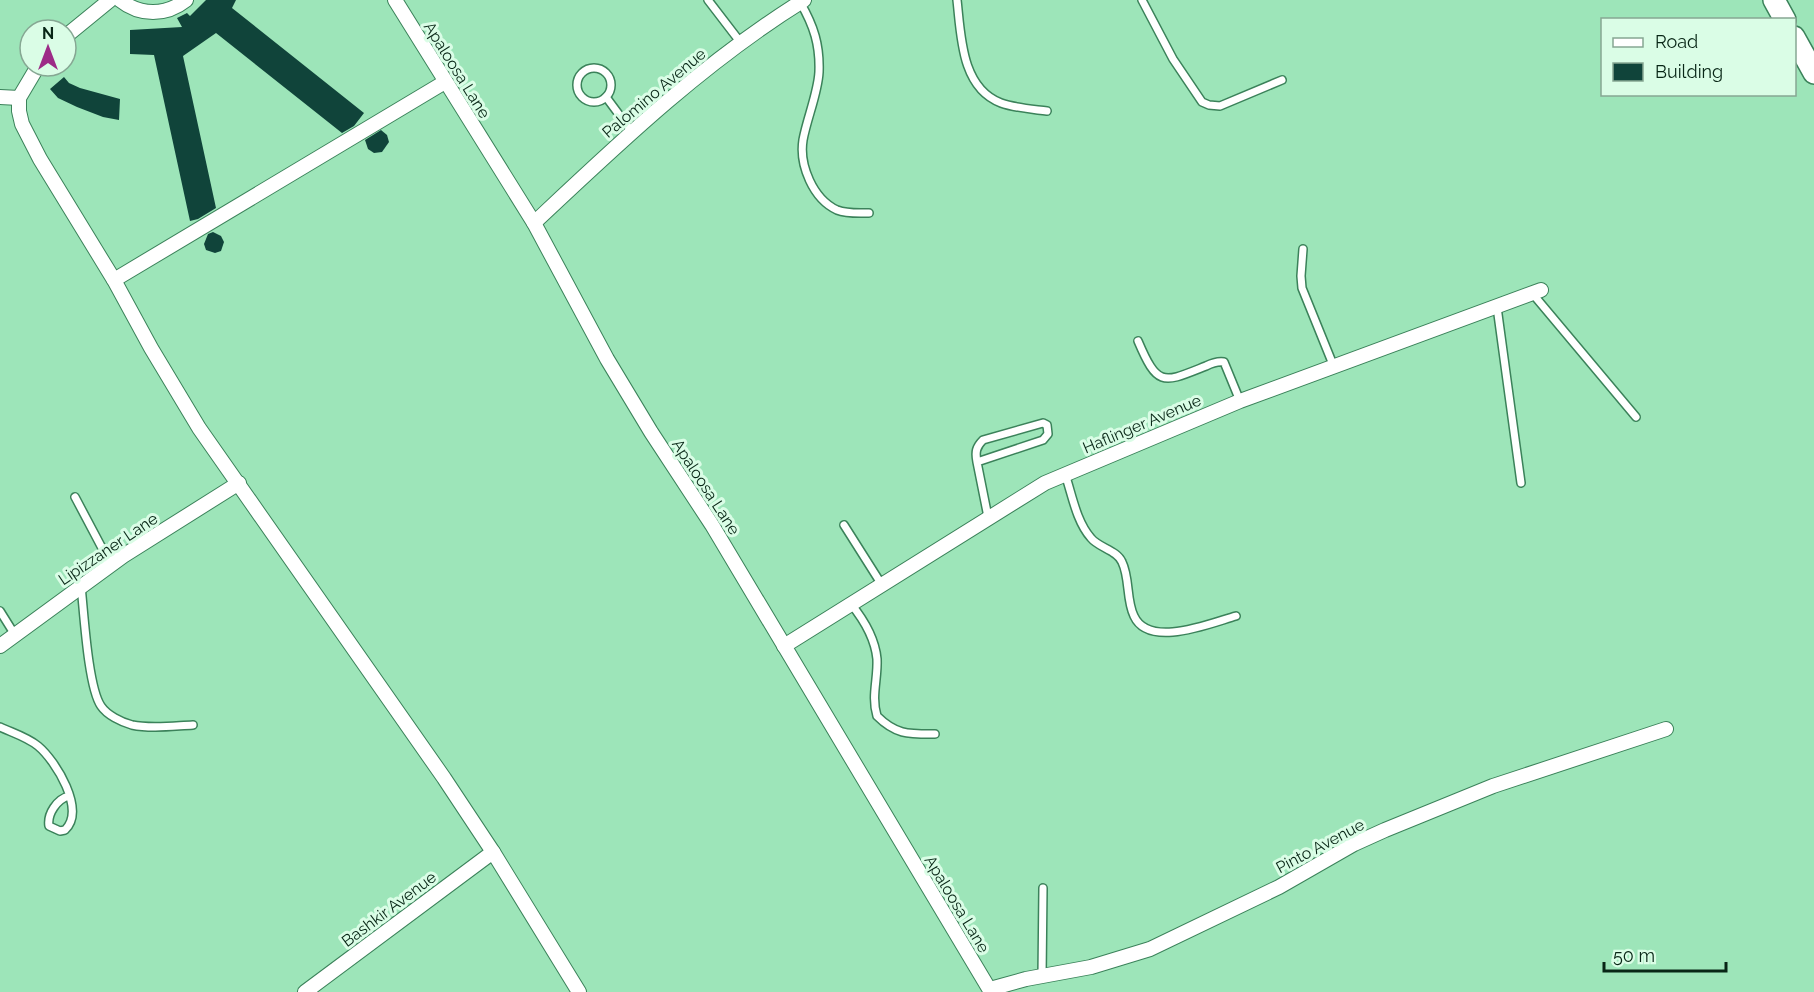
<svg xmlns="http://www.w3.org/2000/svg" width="1814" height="992" viewBox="0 0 1814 992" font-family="Raleway,sans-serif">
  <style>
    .building { fill: #10443a }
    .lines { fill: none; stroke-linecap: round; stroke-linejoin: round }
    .service-casing { stroke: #3b825a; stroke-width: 10 }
    .minor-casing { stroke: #3b825a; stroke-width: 16 }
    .primary-casing { stroke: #3b825a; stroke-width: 24 }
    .service { stroke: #fff; stroke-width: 7 }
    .minor { stroke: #fff; stroke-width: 14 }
    .primary { stroke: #fff; stroke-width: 21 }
    .labels { text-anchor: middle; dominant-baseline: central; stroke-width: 6; stroke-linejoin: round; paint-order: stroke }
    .street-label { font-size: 16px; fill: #082616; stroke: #dafde6 }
  </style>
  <rect width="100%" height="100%" fill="#9de5b9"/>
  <g class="building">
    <path d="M 206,0 L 236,0 L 232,8 L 364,113 L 354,126 L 342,133 L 216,33 L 183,56 L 216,208 L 198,219 L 190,221 L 154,55 L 130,54 L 130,30 L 182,27 L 177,18 L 187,13 L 190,16 Z"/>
    <path d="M 64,77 L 69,83 L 80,88 L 120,99 L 119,120 L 103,117 L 77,107 L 58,98 L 50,89 Z"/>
    <path d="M 381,130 L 387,135 L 389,142 L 382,152 L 374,153 L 368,149 L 365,140 Z"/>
    <path d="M 213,232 L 221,236 L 224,242 L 221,251 L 215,253 L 206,250 L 204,244 L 208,234 Z"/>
  </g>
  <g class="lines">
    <g class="service-casing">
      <g id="service">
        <path d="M 708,0 L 741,43"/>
        <path d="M 957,0 C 961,35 961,88 1001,103 C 1015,108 1031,109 1047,111"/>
        <path d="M 1142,0 L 1173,59 L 1202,102 L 1209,105 L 1220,106 L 1282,80"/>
        <path d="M 800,2 C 814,26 820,45 819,72 C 818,93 807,118 803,140 C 799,165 813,199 837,210 C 847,214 858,213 869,213"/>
        <circle cx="594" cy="85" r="17"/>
        <path d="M 606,97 L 632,132"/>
        <path d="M 1303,249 L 1301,276 L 1302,288 L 1334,367"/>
        <path d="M 1532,293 L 1636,417"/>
        <path d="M 1497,307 L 1521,483"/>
        <path d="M 1138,341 C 1158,388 1163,383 1206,366 C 1212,363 1217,361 1224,362 L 1240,401"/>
        <path d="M 977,462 L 1043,440 L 1048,434 L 1047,425 L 1043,423 L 983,440 C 976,447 975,452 977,462 L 988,517"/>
        <path d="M 1065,474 C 1072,494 1076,521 1091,538 C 1099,548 1117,550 1122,562 C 1130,578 1126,600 1134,616 C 1149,649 1211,623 1236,616"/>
        <path d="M 75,497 L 111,565"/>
        <path d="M 844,525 L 882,585"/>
        <path d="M 81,586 C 84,613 88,687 101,706 C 107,715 121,722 132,725 C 151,729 173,726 193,725"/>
        <path d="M 851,604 C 864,620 875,638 877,659 C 878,679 871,696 877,716 C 896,735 909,734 935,734"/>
        <path d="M 0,611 L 15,635"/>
        <path d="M 0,727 C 13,733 27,737 38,746 C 56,761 86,810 65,830 L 60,831 L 49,826 C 47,814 57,799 69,796"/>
        <path d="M 1042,976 L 1043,888"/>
      </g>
    </g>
    <g class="minor-casing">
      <g id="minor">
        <path d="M 120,0 C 140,16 166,16 186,0"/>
        <path d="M 395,0 L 534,223 L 607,359 L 651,432 L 712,525 L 991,992"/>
        <path d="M 66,36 L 110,0"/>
        <path d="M 38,66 L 19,98 L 19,111 L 22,124 L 40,159 L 114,280 L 151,348 L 199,428 L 444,778 L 493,852 L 579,992"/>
        <path d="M 0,97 L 19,98"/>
        <path d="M 534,223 C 619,143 704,62 804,0"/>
        <path d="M 114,280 L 445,82"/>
        <path d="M 0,646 L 123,556 L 239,483"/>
        <path d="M 784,646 L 1045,483 L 1240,401 L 1541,290"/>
        <path d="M 990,989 L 1026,979 L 1091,967 L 1150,949 L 1279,887 L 1354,844 L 1385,830 L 1493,786 L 1666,729"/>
        <path d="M 305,992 L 493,852"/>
      </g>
    </g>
    <g class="primary-casing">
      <g id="primary">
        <path d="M 1774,0 L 1785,20"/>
        <path d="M 1794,37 L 1814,73"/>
      </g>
    </g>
    <use href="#service" class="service"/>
    <use href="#minor" class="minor"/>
    <use href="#primary" class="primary"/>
  </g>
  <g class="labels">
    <g class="street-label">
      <text transform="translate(457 70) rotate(58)">Apaloosa Lane</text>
      <text transform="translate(654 93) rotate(-40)">Palomino Avenue</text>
      <text transform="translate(1142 424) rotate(-23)">Haflinger Avenue</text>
      <text transform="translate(706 487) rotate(57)">Apaloosa Lane</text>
      <text transform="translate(108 549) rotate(-34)">Lipizzaner Lane</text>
      <text transform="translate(1320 846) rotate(-28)">Pinto Avenue</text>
      <text transform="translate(957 904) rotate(59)">Apaloosa Lane</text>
      <text transform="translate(389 909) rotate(-37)">Bashkir Avenue</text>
    </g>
  </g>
  <rect x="1601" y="18" width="195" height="78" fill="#dafde6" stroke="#86a793" stroke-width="1.5"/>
  <rect x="1613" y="38" width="30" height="9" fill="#ffffff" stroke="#86a793" stroke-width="1.5"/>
  <text x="1655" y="48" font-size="18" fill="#082616">Road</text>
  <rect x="1613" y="63" width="30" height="18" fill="#10443a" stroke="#86a793" stroke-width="1.5"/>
  <text x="1655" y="78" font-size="18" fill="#082616">Building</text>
  <g transform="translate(48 48)"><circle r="28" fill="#dafde6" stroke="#86a793" stroke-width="1.5"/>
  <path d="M0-4.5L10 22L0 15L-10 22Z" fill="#9d2b87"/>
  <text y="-9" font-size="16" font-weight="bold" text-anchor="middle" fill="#082616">N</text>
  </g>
  <path d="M1604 962v9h122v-9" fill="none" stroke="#082616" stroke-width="3"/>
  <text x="1613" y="962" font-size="18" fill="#082616" stroke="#dafde6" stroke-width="4.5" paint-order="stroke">50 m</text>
</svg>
